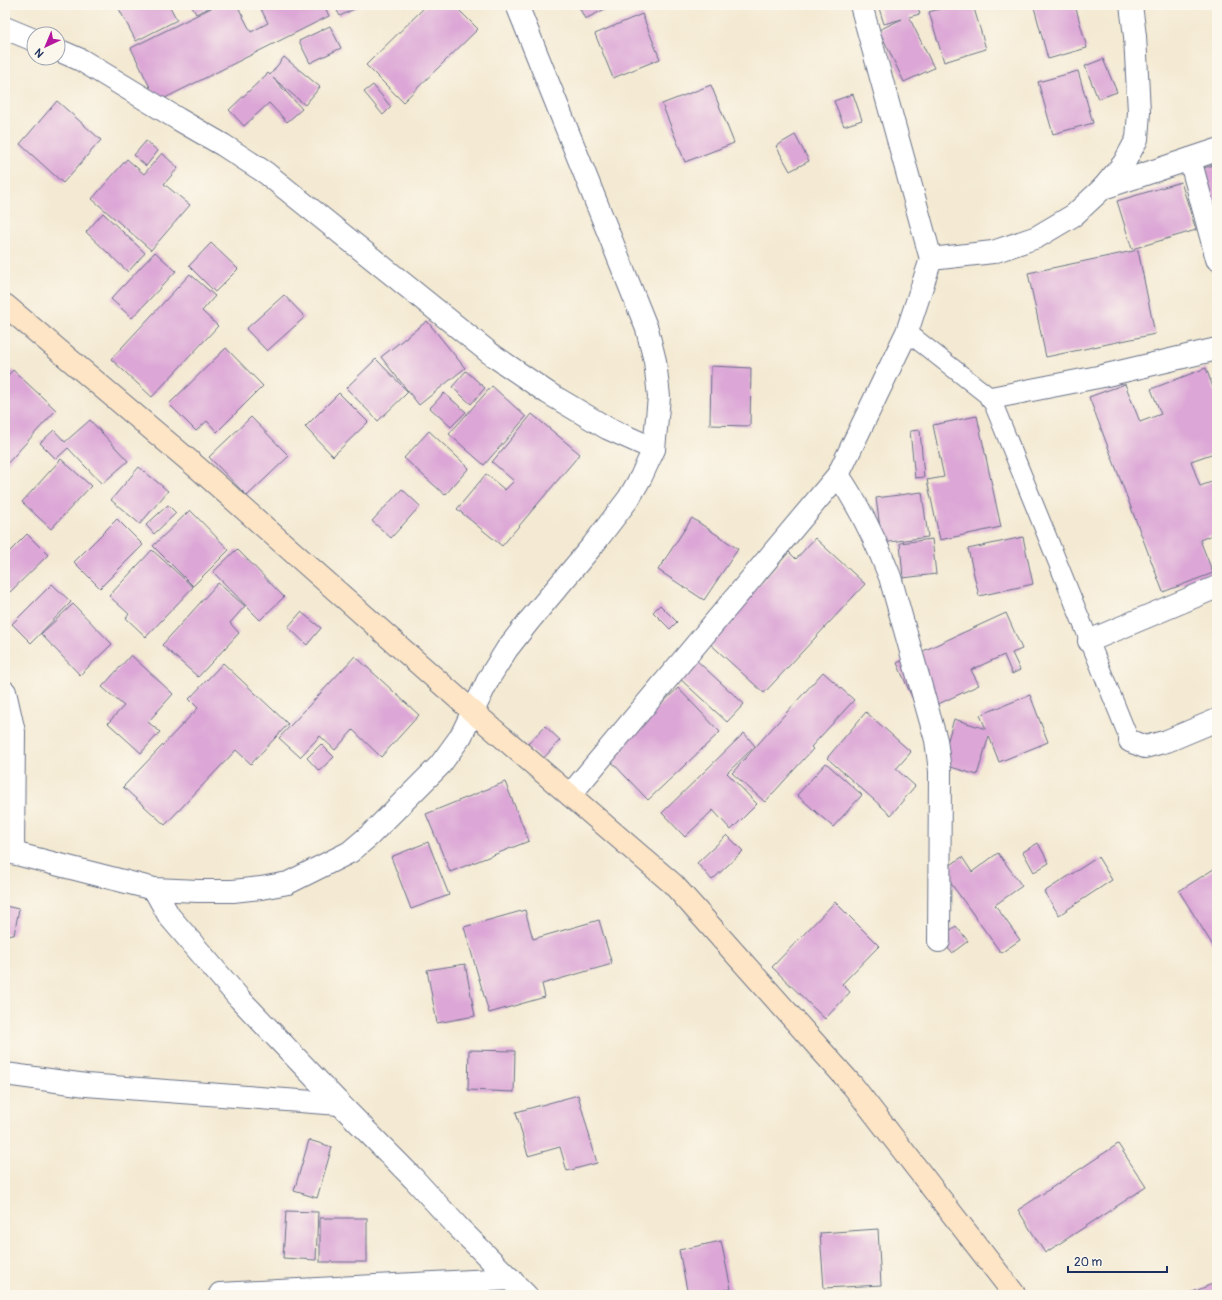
<svg xmlns="http://www.w3.org/2000/svg" width="1222" height="1300" viewBox="0 0 1222 1300" font-family="Pangolin,sans-serif">
  <style>
    .building { fill: #dca6d6 }
    .lines { fill: none; stroke-linecap: round; stroke-linejoin: round }
    .service-casing { stroke: #677087; stroke-width: 20 }
    .minor-casing { stroke: #677087; stroke-width: 24 }
    .secondary-casing { stroke: #677087; stroke-width: 24 }
    .service { stroke: #fff; stroke-width: 18 }
    .minor { stroke: #fff; stroke-width: 22 }
    .secondary { stroke: #fde5c5; stroke-width: 22 }
  </style>
  <rect width="100%" height="100%" fill="#fbf7ec"/>
  <filter id="ink" filterUnits="userSpaceOnUse"><feTurbulence type="fractalNoise" baseFrequency=".025" numOctaves="2"/><feDisplacementMap in="SourceGraphic" scale="8" xChannelSelector="R" yChannelSelector="G"/><feConvolveMatrix kernelMatrix="1 2 1 2 8 2 1 2 1" color-interpolation-filters="sRGB"/></filter>
  <filter id="wash" filterUnits="userSpaceOnUse"><feTurbulence type="fractalNoise" baseFrequency=".012" numOctaves="4" result="noise"/><feDisplacementMap in="SourceGraphic" scale="16" xChannelSelector="R" yChannelSelector="G"/><feGaussianBlur stdDeviation="0.9" result="paint"/><feColorMatrix in="noise" values="0 0 0 0 0 0 0 0 0 0 0 0 0 0 0 0 0 1.4 0 .05"/><feComposite in="paint" operator="in"/></filter>
  <g filter="url(#wash)">
    <rect width="100%" height="100%" fill="#f4ead3"/>
    <g id="blocks">
      <g class="building">
        <path d="M 117,5 L 169,5 L 177,20 L 136,41 Z"/>
        <path d="M 191,5 L 215,5 L 196,14 Z"/>
        <path d="M 217,5 L 237,5 L 251,32 L 268,23 L 259,5 L 324,5 L 329,16 L 157,102 L 131,48 Z"/>
        <path d="M 334,5 L 362,5 L 340,16 Z"/>
        <path d="M 427,5 L 454,5 L 478,29 L 403,102 L 366,65 Z"/>
        <path d="M 578,5 L 613,5 L 585,19 Z"/>
        <path d="M 878,5 L 917,5 L 920,14 L 909,17 L 934,68 L 904,82 L 879,30 L 902,19 L 884,24 Z"/>
        <path d="M 952,5 L 973,5 L 986,49 L 944,62 L 929,12 Z"/>
        <path d="M 1042,5 L 1075,5 L 1087,48 L 1048,59 L 1034,7 Z"/>
        <path d="M 642,14 L 660,59 L 613,78 L 595,34 Z"/>
        <path d="M 330,26 L 341,48 L 310,63 L 299,41 Z"/>
        <path d="M 284,57 L 320,87 L 305,105 L 273,78 L 302,109 L 287,122 L 269,103 L 244,126 L 229,110 L 268,73 L 270,75 Z"/>
        <path d="M 1103,59 L 1117,92 L 1098,99 L 1085,66 Z"/>
        <path d="M 1078,71 L 1093,123 L 1053,134 L 1038,82 Z"/>
        <path d="M 373,85 L 391,107 L 383,115 L 364,92 Z"/>
        <path d="M 711,85 L 734,143 L 685,162 L 662,104 Z"/>
        <path d="M 853,94 L 862,120 L 844,126 L 834,101 Z"/>
        <path d="M 57,101 L 101,140 L 63,183 L 20,144 Z"/>
        <path d="M 795,135 L 809,161 L 790,171 L 776,146 Z"/>
        <path d="M 146,141 L 158,151 L 146,166 L 134,155 Z"/>
        <path d="M 162,153 L 178,168 L 164,184 L 190,205 L 151,250 L 92,199 L 127,159 L 144,174 Z"/>
        <path d="M 1217,164 L 1217,213 L 1201,218 L 1187,173 Z"/>
        <path d="M 1181,182 L 1196,230 L 1132,249 L 1117,201 Z"/>
        <path d="M 103,213 L 145,253 L 128,272 L 86,232 Z"/>
        <path d="M 211,243 L 238,269 L 215,292 L 189,266 Z"/>
        <path d="M 1138,250 L 1155,334 L 1046,357 L 1028,273 Z"/>
        <path d="M 155,252 L 176,271 L 132,318 L 111,299 Z"/>
        <path d="M 190,274 L 215,296 L 202,311 L 218,326 L 152,397 L 111,359 Z"/>
        <path d="M 284,295 L 305,317 L 267,351 L 246,329 Z"/>
        <path d="M 427,321 L 465,368 L 419,405 L 381,357 Z"/>
        <path d="M 226,348 L 263,386 L 217,432 L 207,421 L 196,431 L 169,404 Z"/>
        <path d="M 376,359 L 408,392 L 378,421 L 346,388 Z"/>
        <path d="M 711,366 L 751,368 L 750,426 L 710,425 Z"/>
        <path d="M 1206,368 L 1217,398 L 1217,452 L 1191,461 L 1200,486 L 1217,480 L 1217,533 L 1200,540 L 1213,573 L 1163,592 L 1089,397 L 1125,384 L 1140,422 L 1161,414 L 1151,389 Z"/>
        <path d="M 13,370 L 56,410 L 5,466 L 5,378 Z"/>
        <path d="M 466,371 L 485,388 L 471,404 L 452,387 Z"/>
        <path d="M 492,386 L 526,417 L 484,465 L 449,434 Z"/>
        <path d="M 339,393 L 368,422 L 333,456 L 305,427 Z"/>
        <path d="M 444,393 L 466,412 L 451,427 L 430,408 Z"/>
        <path d="M 532,414 L 580,454 L 502,546 L 457,509 L 486,474 L 505,490 L 514,481 L 492,462 Z"/>
        <path d="M 977,416 L 1001,527 L 940,540 L 927,480 L 944,477 L 933,425 Z"/>
        <path d="M 251,417 L 289,456 L 247,496 L 209,457 Z"/>
        <path d="M 90,420 L 128,461 L 102,484 L 68,448 L 56,459 L 40,443 L 54,430 L 65,442 Z"/>
        <path d="M 920,430 L 924,477 L 915,478 L 910,431 Z"/>
        <path d="M 429,431 L 469,468 L 445,495 L 404,458 Z"/>
        <path d="M 61,459 L 91,486 L 51,529 L 22,502 Z"/>
        <path d="M 139,467 L 168,491 L 140,524 L 111,500 Z"/>
        <path d="M 402,489 L 420,506 L 391,538 L 372,521 Z"/>
        <path d="M 922,492 L 928,537 L 882,543 L 876,498 Z"/>
        <path d="M 168,505 L 176,513 L 154,534 L 146,525 Z"/>
        <path d="M 190,510 L 229,550 L 193,586 L 153,546 Z"/>
        <path d="M 692,518 L 738,549 L 704,600 L 658,570 Z"/>
        <path d="M 117,519 L 143,545 L 100,588 L 74,562 Z"/>
        <path d="M 27,534 L 48,555 L 10,592 L 5,587 L 5,556 Z"/>
        <path d="M 1023,537 L 1033,584 L 979,596 L 968,549 Z"/>
        <path d="M 815,538 L 865,584 L 764,693 L 707,641 L 789,552 L 796,559 Z"/>
        <path d="M 932,539 L 936,574 L 903,578 L 900,543 Z"/>
        <path d="M 237,549 L 284,597 L 260,620 L 213,572 Z"/>
        <path d="M 152,550 L 193,587 L 146,637 L 126,618 L 129,614 L 109,596 Z"/>
        <path d="M 218,583 L 245,606 L 230,623 L 239,633 L 198,677 L 162,645 Z"/>
        <path d="M 52,584 L 71,602 L 31,643 L 12,624 Z"/>
        <path d="M 73,604 L 112,644 L 80,675 L 41,634 Z"/>
        <path d="M 660,605 L 677,622 L 670,629 L 653,612 Z"/>
        <path d="M 301,612 L 321,628 L 307,645 L 288,627 Z"/>
        <path d="M 1006,613 L 1022,649 L 1012,653 L 1020,670 L 1012,674 L 1004,655 L 971,670 L 979,685 L 919,713 L 897,663 Z"/>
        <path d="M 131,655 L 173,694 L 148,722 L 160,732 L 141,753 L 108,723 L 124,706 L 102,687 Z"/>
        <path d="M 355,656 L 419,715 L 381,757 L 353,730 L 335,750 L 320,736 L 300,757 L 279,738 Z"/>
        <path d="M 695,659 L 744,704 L 727,722 L 678,677 Z"/>
        <path d="M 223,663 L 288,724 L 251,764 L 236,750 L 165,825 L 123,787 L 198,708 L 189,699 Z"/>
        <path d="M 823,672 L 854,700 L 811,747 L 813,749 L 765,802 L 732,773 Z"/>
        <path d="M 678,688 L 720,732 L 648,800 L 606,756 Z"/>
        <path d="M 1030,695 L 1048,742 L 999,762 L 989,736 L 977,775 L 941,764 L 954,719 L 986,729 L 980,715 Z"/>
        <path d="M 866,712 L 911,752 L 896,769 L 915,786 L 891,815 L 827,758 Z"/>
        <path d="M 545,726 L 560,740 L 542,760 L 526,746 Z"/>
        <path d="M 744,733 L 755,746 L 727,773 L 757,804 L 731,830 L 713,810 L 685,837 L 662,813 Z"/>
        <path d="M 321,744 L 334,757 L 319,771 L 307,758 Z"/>
        <path d="M 826,763 L 862,795 L 833,827 L 797,795 Z"/>
        <path d="M 505,782 L 529,841 L 450,872 L 426,814 Z"/>
        <path d="M 727,835 L 743,851 L 712,880 L 697,863 Z"/>
        <path d="M 428,842 L 449,895 L 411,909 L 391,857 Z"/>
        <path d="M 1038,843 L 1049,863 L 1034,872 L 1023,852 Z"/>
        <path d="M 998,853 L 1022,886 L 995,905 L 1020,940 L 1001,953 L 942,871 L 962,857 L 972,872 Z"/>
        <path d="M 1098,857 L 1112,880 L 1059,915 L 1044,892 Z"/>
        <path d="M 1217,867 L 1217,952 L 1179,891 Z"/>
        <path d="M 835,902 L 879,946 L 842,984 L 850,992 L 825,1019 L 772,967 Z"/>
        <path d="M 5,906 L 19,909 L 14,935 L 5,934 Z"/>
        <path d="M 525,910 L 533,939 L 599,920 L 612,964 L 542,984 L 545,997 L 489,1013 L 464,927 Z"/>
        <path d="M 956,926 L 968,941 L 952,953 L 940,938 Z"/>
        <path d="M 465,964 L 475,1016 L 437,1023 L 427,970 Z"/>
        <path d="M 469,1050 L 515,1051 L 514,1092 L 468,1090 Z"/>
        <path d="M 578,1095 L 597,1163 L 567,1171 L 560,1147 L 528,1156 L 516,1112 Z"/>
        <path d="M 309,1140 L 332,1147 L 317,1198 L 294,1191 Z"/>
        <path d="M 1118,1144 L 1146,1187 L 1045,1253 L 1018,1210 Z"/>
        <path d="M 286,1211 L 318,1212 L 316,1260 L 283,1258 Z"/>
        <rect x="320" y="1218" width="47" height="44"/>
        <path d="M 878,1229 L 881,1285 L 824,1288 L 820,1233 Z"/>
        <path d="M 721,1241 L 731,1289 L 703,1295 L 688,1295 L 679,1250 Z"/>
        <path d="M 1217,1282 L 1217,1295 L 1186,1295 Z"/>
      </g>
    </g>
  </g>
  <g filter="url(#ink)">
    <use href="#blocks" fill-opacity="0" stroke="#677087" stroke-width="1"/>
    <g class="lines">
      <g class="service-casing">
        <path id="service" d="M 907,332 L 991,398 L 1130,741"/>
      </g>
      <g class="minor-casing">
        <g id="minor">
          <path d="M 5,28 L 34,40"/>
          <path d="M 58,50 L 81,60 L 178,119 L 223,145 L 266,173 L 491,354 L 548,393 L 607,428 L 654,449"/>
          <path d="M 1190,159 L 1217,259"/>
          <path d="M 1103,188 L 1217,150"/>
          <path d="M 931,259 L 993,252 L 1037,237 L 1074,215 L 1103,188 L 1124,163 L 1137,139 L 1139,112 L 1135,36 L 1131,5"/>
          <path d="M 991,398 L 1098,377 L 1217,349"/>
          <path d="M 838,475 C 860,507 876,541 890,577 L 936,740 L 940,771 L 939,941"/>
          <path d="M 1089,641 L 1217,587"/>
          <path d="M 5,692 L 14,732 L 13,853"/>
          <path d="M 1130,741 L 1145,747 L 1167,741 L 1217,720"/>
          <path d="M 570,795 L 838,475 L 907,332 L 931,259 L 861,5"/>
          <path d="M 5,851 L 154,889 L 198,891 L 233,891 L 261,888 L 288,883 L 350,852 L 370,835 L 440,765 L 461,736 L 489,678 L 507,649 L 529,621 L 593,545 L 629,498 L 641,477 L 654,449 L 659,397 L 655,361 L 647,329 L 517,5"/>
          <path d="M 154,889 L 169,916 L 239,998 L 340,1104 L 414,1179 L 458,1227 L 526,1295"/>
          <path d="M 5,1074 L 86,1085 L 340,1104"/>
          <path d="M 220,1294 L 511,1279"/>
        </g>
      </g>
      <g class="secondary-casing">
        <path id="secondary" d="M 5,305 L 199,469 L 472,711 L 673,884 L 853,1086 L 1015,1295"/>
      </g>
      <use href="#service" class="service"/>
      <use href="#minor" class="minor"/>
      <use href="#secondary" class="secondary"/>
    </g>
  </g>
  <rect width="1222" height="1300" fill="none" stroke="#fbf7ec" stroke-width="20"/>
  <g transform="translate(46 46) rotate(224)"><circle r="19" fill="#fbf7ec" stroke="#a1a7b3"/>
  <path d="M0-3L7 15L0 10L-7 15Z" fill="#b5179e"/>
  <text y="-6" font-size="11" font-weight="bold" text-anchor="middle" fill="#1b2f5e">N</text>
  </g>
  <path d="M1068 1266v6h99v-6" fill="none" stroke="#1b2f5e" stroke-width="2"/>
  <text x="1074" y="1266" font-size="12" fill="#1b2f5e" stroke="#fbf7ec" stroke-width="3" paint-order="stroke">20 m</text>
</svg>
